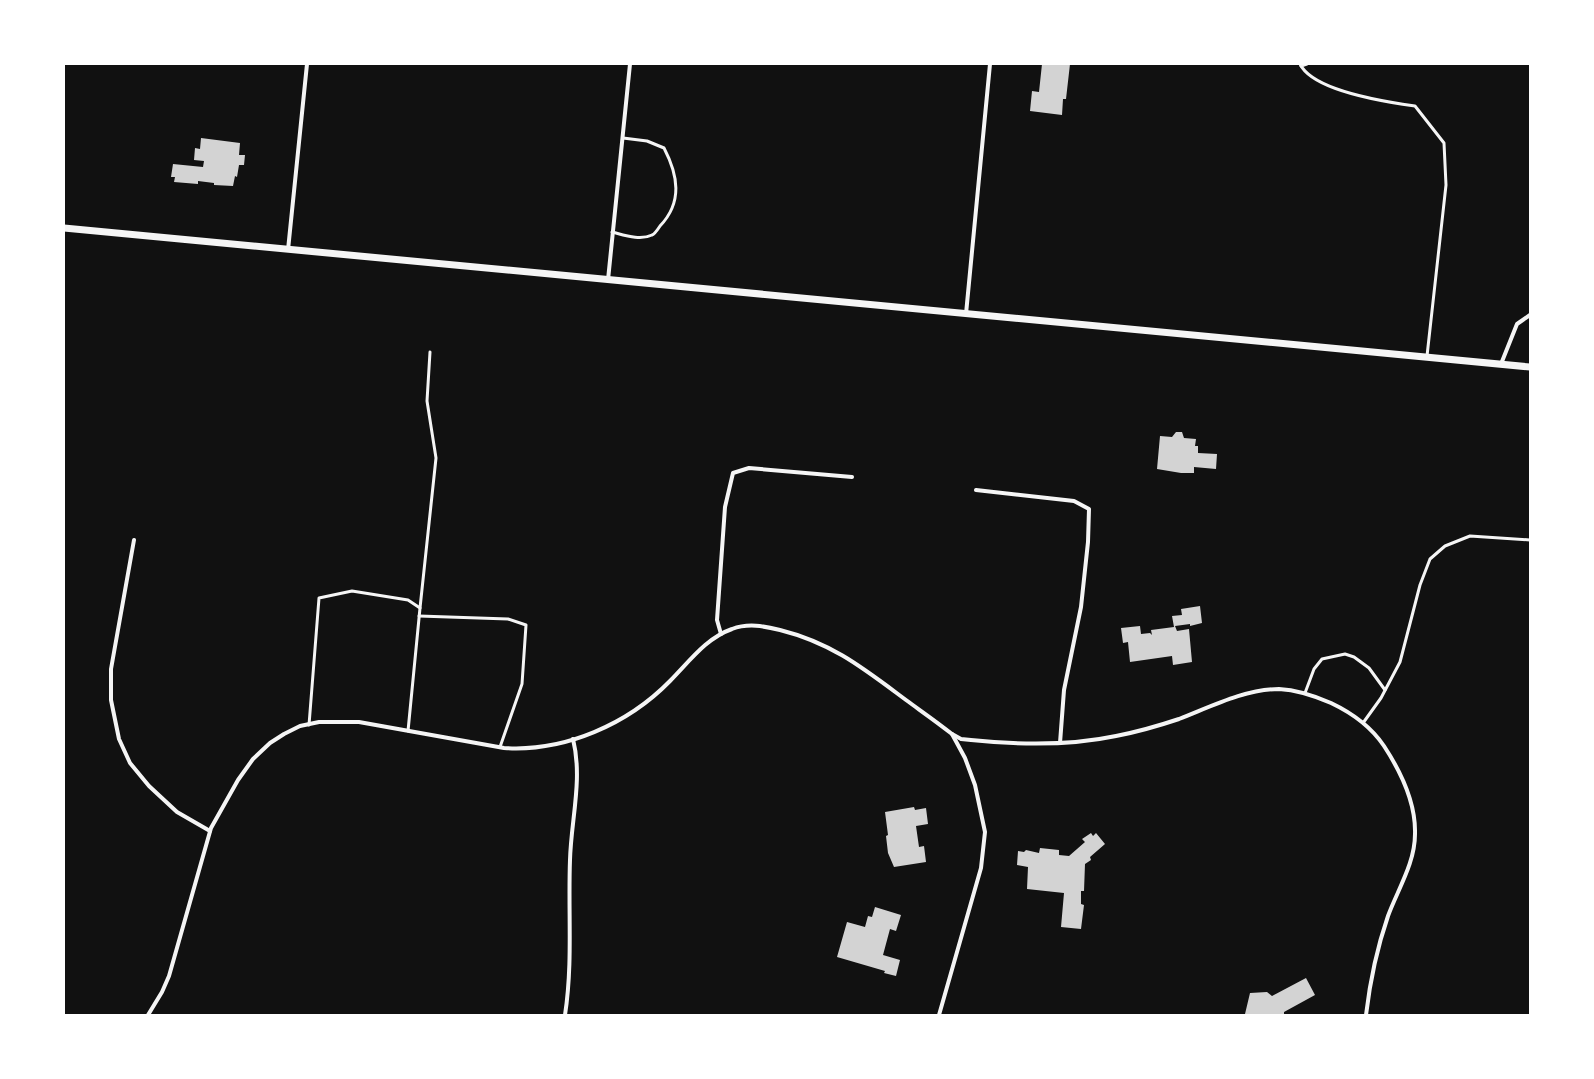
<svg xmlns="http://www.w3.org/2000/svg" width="1594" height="1079" viewBox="0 0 1594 1079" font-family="Montserrat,sans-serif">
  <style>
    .building { fill: #d3d3d3 }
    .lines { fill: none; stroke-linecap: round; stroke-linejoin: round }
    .service { stroke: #f5f5f5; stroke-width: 3 }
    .minor { stroke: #f5f5f5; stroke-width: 4 }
    .tertiary { stroke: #f5f5f5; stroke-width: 7 }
  </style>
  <rect width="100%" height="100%" fill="#111"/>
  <g class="building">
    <path d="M 1042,64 L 1070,64 L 1066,99 L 1063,99 L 1062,115 L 1030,111 L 1032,91 L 1039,92 Z"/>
    <path d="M 201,138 L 240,143 L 239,155 L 245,155 L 244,165 L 239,165 L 237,177 L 235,176 L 233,186 L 214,185 L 214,183 L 198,181 L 198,184 L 174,182 L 175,177 L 171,177 L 173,164 L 203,167 L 204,161 L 194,160 L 195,148 L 200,149 Z"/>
    <path d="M 1176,432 L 1182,432 L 1184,438 L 1196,439 L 1195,446 L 1198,446 L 1198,453 L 1217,454 L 1216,469 L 1194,467 L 1194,473 L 1181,473 L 1157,469 L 1160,436 L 1172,437 Z"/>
    <path d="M 1200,606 L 1202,623 L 1190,626 L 1190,624 L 1175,626 L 1177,631 L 1189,629 L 1192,662 L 1173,665 L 1172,656 L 1130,662 L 1128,642 L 1123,643 L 1121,628 L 1140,626 L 1141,634 L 1150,633 L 1152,635 L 1151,630 L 1174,627 L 1172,616 L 1182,615 L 1181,609 Z"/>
    <path d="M 914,807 L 915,810 L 926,808 L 928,824 L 916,826 L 919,847 L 924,846 L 926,862 L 894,867 L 888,853 L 886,836 L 888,835 L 885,812 Z"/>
    <path d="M 1091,833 L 1093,836 L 1096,833 L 1105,844 L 1090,857 L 1091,860 L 1085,864 L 1084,891 L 1081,891 L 1081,904 L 1084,905 L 1081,929 L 1061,927 L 1064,893 L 1027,889 L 1028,867 L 1017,865 L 1018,851 L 1024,852 L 1026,850 L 1039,853 L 1040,848 L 1059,850 L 1059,855 L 1069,856 L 1085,842 L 1082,839 Z"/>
    <path d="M 875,907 L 901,915 L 896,931 L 890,929 L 883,955 L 900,960 L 896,976 L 884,973 L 885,971 L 837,957 L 847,922 L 865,927 L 868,916 L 872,917 Z"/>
    <path d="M 1306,978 L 1315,995 L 1284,1012 L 1284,1015 L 1245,1014 L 1250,993 L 1267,992 L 1272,996 Z"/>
  </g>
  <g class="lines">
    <g class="service">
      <path d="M 1300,64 C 1313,91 1386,102 1415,106 L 1444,143 L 1446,185 L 1427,356"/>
      <path d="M 1301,66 L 1307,64"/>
      <path d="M 612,232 C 624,235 640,241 652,235 C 655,234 658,229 660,226 C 683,202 678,175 664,148 L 647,141 L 623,138"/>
      <path d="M 420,608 L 436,458 L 427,401 L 430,352"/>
      <path d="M 419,616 L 508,619 L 526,625 L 522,684 L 500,747"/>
      <path d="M 1305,693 L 1314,669 L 1322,659 L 1345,654 L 1354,657 L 1369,668 L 1385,690"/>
      <path d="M 1363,723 L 1381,698 L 1400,662 L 1420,585 L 1430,559 L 1445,546 L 1470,536 L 1530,540"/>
      <path d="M 309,725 L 319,598 L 352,591 L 408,600 L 420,608 L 408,731"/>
    </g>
    <g class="minor">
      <path d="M 288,250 L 307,64"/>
      <path d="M 608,280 L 630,64"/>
      <path d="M 966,314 L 990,64"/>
      <path d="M 1501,364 L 1517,324 L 1530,315"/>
      <path d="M 976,490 L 1074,501 L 1089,509 L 1088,542 L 1081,607 L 1064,690 L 1060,743"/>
      <path d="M 134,540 L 111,669 L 111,700 L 119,739 L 130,763 L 149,786 L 177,812 L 210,831"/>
      <path d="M 721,634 L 717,620 L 725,507 L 733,473 L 749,468 L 852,477"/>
      <path d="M 148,1015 L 162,992 L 169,976 L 211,828 L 238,780 L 253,759 L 270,743 L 284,734 L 300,726 L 319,722 L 359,722 L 504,748 C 565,752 628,724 670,681 C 689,662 706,638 732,629 C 748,623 764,626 780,630 C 832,643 863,668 906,700 C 921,711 937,722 952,734 L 961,739 L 971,740 C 1019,745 1069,746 1116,736 C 1137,732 1158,726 1179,719 C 1210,707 1245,689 1279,689 C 1298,690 1315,696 1331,703 C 1352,713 1372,728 1384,746 C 1401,772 1416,802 1415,834 C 1415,863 1398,889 1388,916 C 1377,948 1370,981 1366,1015"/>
      <path d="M 565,1015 C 573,963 568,912 570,860 C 571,820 583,779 573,739"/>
      <path d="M 939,1015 L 981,868 L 985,832 L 975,785 L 965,758 L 952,734"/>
    </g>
    <path class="tertiary" d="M 64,228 L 1530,367"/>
  </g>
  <rect width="1594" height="1079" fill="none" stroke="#ffffff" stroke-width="130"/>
</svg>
